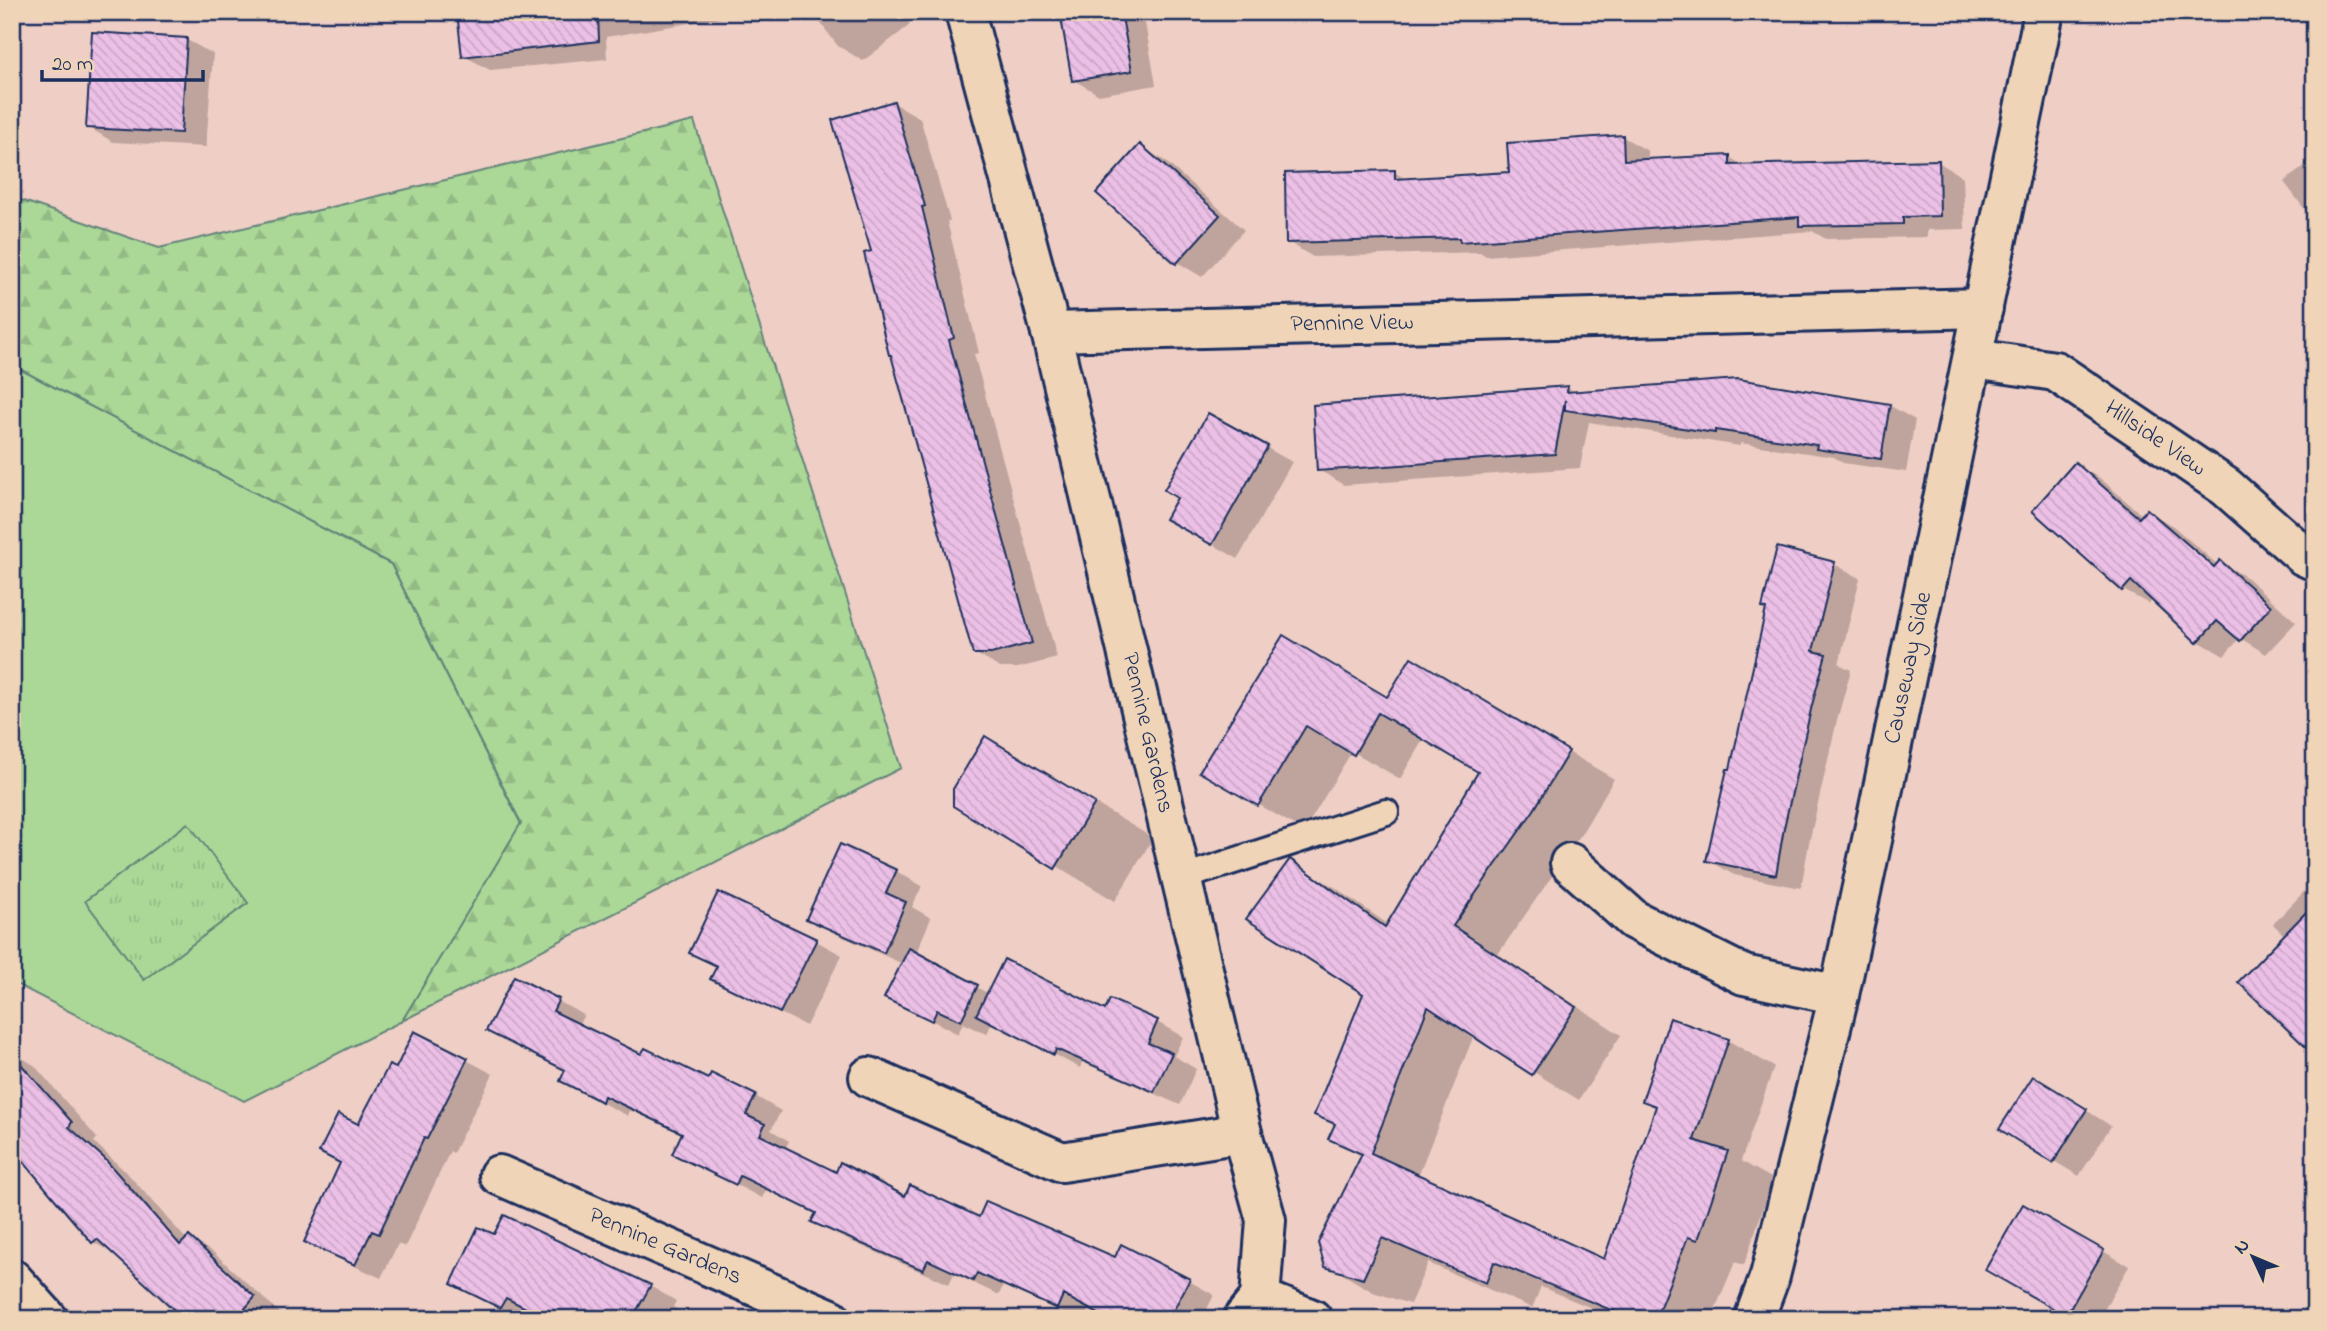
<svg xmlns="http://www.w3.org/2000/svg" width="2327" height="1331" viewBox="0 0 2327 1331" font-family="'Indie Flower',sans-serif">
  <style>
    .green { fill: #abd897; stroke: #63847a; stroke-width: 2 }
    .forest { fill: url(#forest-firs); stroke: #63847a; stroke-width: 2 }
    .park { fill: url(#park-tufts); stroke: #63847a; stroke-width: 2 }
    .shadow { fill: #0003 }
    .building { fill: url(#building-back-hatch); stroke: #1b2f5e; stroke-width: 2 }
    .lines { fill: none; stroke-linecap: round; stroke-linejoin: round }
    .service-casing { stroke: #1b2f5e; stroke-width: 30 }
    .minor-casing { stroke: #1b2f5e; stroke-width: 44 }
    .tertiary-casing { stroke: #1b2f5e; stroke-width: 44 }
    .service { stroke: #f0d4b7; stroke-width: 24 }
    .minor { stroke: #f0d4b7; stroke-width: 38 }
    .tertiary { stroke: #f0d4b7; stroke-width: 38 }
    .labels { text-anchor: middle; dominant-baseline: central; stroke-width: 7; stroke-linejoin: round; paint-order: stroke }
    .street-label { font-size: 24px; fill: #1b2f5e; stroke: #f0d4b7 }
  </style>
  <defs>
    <pattern id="forest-firs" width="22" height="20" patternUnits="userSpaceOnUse" patternTransform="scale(1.75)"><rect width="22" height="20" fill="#abd897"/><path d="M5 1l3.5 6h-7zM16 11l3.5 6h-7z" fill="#93ba85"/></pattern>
    <pattern id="park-tufts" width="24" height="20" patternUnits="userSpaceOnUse" patternTransform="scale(1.75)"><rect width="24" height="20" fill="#abd897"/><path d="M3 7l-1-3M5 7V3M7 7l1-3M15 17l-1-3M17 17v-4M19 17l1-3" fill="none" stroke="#93ba85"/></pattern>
    <pattern id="building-back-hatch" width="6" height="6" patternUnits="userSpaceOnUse" patternTransform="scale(1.75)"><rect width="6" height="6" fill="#ecc0e6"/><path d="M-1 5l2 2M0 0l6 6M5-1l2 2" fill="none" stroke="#caa5c8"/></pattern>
  </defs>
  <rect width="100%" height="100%" fill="#efcec5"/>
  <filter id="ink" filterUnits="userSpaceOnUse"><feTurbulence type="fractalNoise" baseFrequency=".0143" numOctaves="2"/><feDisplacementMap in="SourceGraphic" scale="14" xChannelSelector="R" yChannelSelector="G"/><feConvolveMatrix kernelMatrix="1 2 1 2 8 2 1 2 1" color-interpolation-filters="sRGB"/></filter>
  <g filter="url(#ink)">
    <path class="green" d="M 12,365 L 391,564 L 521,824 L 402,1021 L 244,1101 L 12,982 Z"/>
    <path class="forest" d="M 694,121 L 901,768 L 402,1021 L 521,823 L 391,564 L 12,365 L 12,197 L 159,248 Z"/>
    <path class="park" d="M 188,823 L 248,903 L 144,980 L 85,901 Z"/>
    <g class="shadow">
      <path d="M 459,12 L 756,12 L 606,37 L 607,59 L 490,70 L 464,56 Z"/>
      <path d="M 812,12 L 901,12 L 910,25 L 863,61 L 838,46 Z"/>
      <path d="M 1062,12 L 1143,12 L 1156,85 L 1099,95 L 1074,80 Z"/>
      <path d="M 94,34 L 187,40 L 213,54 L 206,147 L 113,142 L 88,127 Z"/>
      <path d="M 894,103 L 920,118 L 950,221 L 947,221 L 979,353 L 974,354 L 1057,658 L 1018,668 L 1000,668 L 975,653 L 873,252 Z"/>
      <path d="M 1623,137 L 1648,151 L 1648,161 L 1729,157 L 1746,167 L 1938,162 L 1963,177 L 1965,229 L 1927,230 L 1927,237 L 1826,239 L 1812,231 L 1486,256 L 1480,252 L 1313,257 L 1288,242 L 1394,172 L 1408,180 L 1511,174 Z"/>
      <path d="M 1140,146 L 1165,161 L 1244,230 L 1202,277 L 1177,262 Z"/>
      <path d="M 2315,158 L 2315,223 L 2284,182 Z"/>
      <path d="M 1568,388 L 1577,393 L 1889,405 L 1915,420 L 1906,472 L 1843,463 L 1834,457 L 1740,443 L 1740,446 L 1589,422 L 1580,468 L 1344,485 L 1319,470 L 1315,406 Z"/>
      <path d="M 1208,415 L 1292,462 L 1238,559 L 1167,518 L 1180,498 Z"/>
      <path d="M 2075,464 L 2101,479 L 2143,516 L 2147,511 L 2173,526 L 2218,565 L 2220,562 L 2246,577 L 2296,622 L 2266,654 L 2240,638 L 2224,656 L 2198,641 L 2153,599 L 2149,604 L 2123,590 L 2034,511 Z"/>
      <path d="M 1834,564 L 1860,578 L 1839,664 L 1851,670 L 1837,720 L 1809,843 L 1801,888 L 1734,875 L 1708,860 L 1731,771 Z"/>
      <path d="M 1284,638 L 1388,699 L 1457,686 L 1614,779 L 1580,836 L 1498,954 L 1621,1035 L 1579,1100 L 1474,1035 L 1418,1176 L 1605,1262 L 1657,1108 L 1644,1100 L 1671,1021 L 1729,1041 L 1774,1067 L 1741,1161 L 1773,1179 L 1744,1265 L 1735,1262 L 1711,1319 L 1618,1319 L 1541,1287 L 1532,1308 L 1428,1263 L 1410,1304 L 1373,1292 L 1327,1265 L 1363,1157 L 1330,1138 L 1336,1126 L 1316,1114 L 1365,994 L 1290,862 L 1336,888 L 1389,925 L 1480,771 L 1424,738 L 1400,779 L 1352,751 L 1304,831 L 1201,771 Z"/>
      <path d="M 986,738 L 1153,838 L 1115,901 L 955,805 Z"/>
      <path d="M 841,846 L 896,871 L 922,886 L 912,907 L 931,918 L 916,953 L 989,994 L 1106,1012 L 1111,1002 L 1157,1022 L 1183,1037 L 1174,1056 L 1196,1069 L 1180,1105 L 1082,1062 L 1080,1068 L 992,1022 L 987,1034 L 963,1023 L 958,1034 L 887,997 L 903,964 L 834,933 L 809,918 Z"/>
      <path d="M 2315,880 L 2315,1053 L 2285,936 L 2273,924 Z"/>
      <path d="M 719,894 L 816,941 L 842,955 L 806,1026 L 713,979 L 718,967 L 691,952 Z"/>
      <path d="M 515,979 L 584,1015 L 578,1025 L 642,1056 L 755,1096 L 781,1111 L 771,1130 L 789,1141 L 785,1149 L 837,1174 L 906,1198 L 1189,1281 L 1214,1295 L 1202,1319 L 1109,1319 L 1089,1309 L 1084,1319 L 1076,1319 L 1003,1286 L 999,1295 L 954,1274 L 949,1284 L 839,1236 L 814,1221 L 817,1214 L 766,1190 L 762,1198 L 675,1154 L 684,1135 L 630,1110 L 628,1116 L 587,1095 L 562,1081 L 567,1071 L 488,1030 Z"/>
      <path d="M 415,1033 L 493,1074 L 453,1153 L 450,1151 L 405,1247 L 398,1244 L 381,1278 L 332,1256 L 307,1242 L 359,1126 L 396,1070 Z"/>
      <path d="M 12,1052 L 34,1065 L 97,1138 L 94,1142 L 129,1175 L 187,1240 L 189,1238 L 214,1253 L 280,1313 L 274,1319 L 187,1319 L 119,1257 L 93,1242 L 12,1146 Z"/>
      <path d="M 2059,1093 L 2111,1126 L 2079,1176 L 2054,1161 Z"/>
      <path d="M 2024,1206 L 2129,1266 L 2099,1319 L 2073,1319 L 1988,1269 Z"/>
      <path d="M 505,1217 L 650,1286 L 676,1301 L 673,1307 L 694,1319 L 547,1319 L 532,1312 L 527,1319 L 521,1319 L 453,1284 L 495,1237 Z"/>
    </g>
    <g class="building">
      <path d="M 457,12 L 598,12 L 599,41 L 462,57 Z"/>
      <path d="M 1060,12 L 1121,12 L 1132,71 L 1072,81 Z"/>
      <path d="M 92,32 L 187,38 L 181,133 L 86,128 Z"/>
      <path d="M 894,101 L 925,206 L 922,207 L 954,338 L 949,340 L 1032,643 L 991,654 L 973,654 L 891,355 L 889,355 L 864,253 L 871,251 L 832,120 Z"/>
      <path d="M 1623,135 L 1624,160 L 1730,155 L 1730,165 L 1939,160 L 1940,216 L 1903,217 L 1903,224 L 1799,226 L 1799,217 L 1460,242 L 1459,238 L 1286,243 L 1285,173 L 1395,170 L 1395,179 L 1509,172 L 1507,143 Z"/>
      <path d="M 1140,144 L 1220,215 L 1176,264 L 1096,193 Z"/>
      <path d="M 1738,379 L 1890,404 L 1881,459 L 1816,449 L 1817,445 L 1715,430 L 1715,433 L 1565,410 L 1565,400 L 1555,454 L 1317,471 L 1313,405 L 1568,386 L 1567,392 Z"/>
      <path d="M 1208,413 L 1268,446 L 1212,545 L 1165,519 L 1177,498 L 1164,490 Z"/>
      <path d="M 2075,462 L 2139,518 L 2147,509 L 2214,567 L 2220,560 L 2271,606 L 2240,641 L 2217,621 L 2197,643 L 2131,581 L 2122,591 L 2032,511 Z"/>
      <path d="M 1777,547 L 1835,562 L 1813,651 L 1826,654 L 1812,705 L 1784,828 L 1776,875 L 1706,861 L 1727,769 L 1730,769 L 1766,609 L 1762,608 Z"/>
      <path d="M 1283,635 L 1387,697 L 1411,657 L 1569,751 L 1534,810 L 1453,926 L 1576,1007 L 1532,1075 L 1428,1007 L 1371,1153 L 1604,1259 L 1656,1106 L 1642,1101 L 1670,1018 L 1729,1039 L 1694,1140 L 1728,1151 L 1698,1240 L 1688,1237 L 1655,1319 L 1633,1319 L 1494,1262 L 1486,1283 L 1382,1238 L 1363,1279 L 1325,1267 L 1318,1243 L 1362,1154 L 1328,1139 L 1335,1124 L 1314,1115 L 1363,994 L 1246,919 L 1290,859 L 1385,927 L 1478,772 L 1378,713 L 1354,755 L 1306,726 L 1258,806 L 1199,772 Z"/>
      <path d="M 985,736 L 1095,803 L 1055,869 L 953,806 L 953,789 Z"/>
      <path d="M 840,844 L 897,870 L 886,893 L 906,902 L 884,953 L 806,919 Z"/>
      <path d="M 718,892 L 817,939 L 780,1013 L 710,979 L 717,966 L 689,953 Z"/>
      <path d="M 2315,903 L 2315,1056 L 2238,982 Z"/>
      <path d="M 909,948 L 978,985 L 961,1021 L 937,1010 L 932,1021 L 884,998 Z"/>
      <path d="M 1004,959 L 1105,1010 L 1110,999 L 1158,1020 L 1148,1043 L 1172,1053 L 1154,1092 L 1056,1049 L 1054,1055 L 976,1015 Z"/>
      <path d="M 514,976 L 559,999 L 553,1011 L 641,1054 L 645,1048 L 708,1079 L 711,1073 L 756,1095 L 746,1115 L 765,1124 L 760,1135 L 836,1172 L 840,1162 L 905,1196 L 910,1185 L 979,1217 L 986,1201 L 1115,1257 L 1121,1244 L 1190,1279 L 1169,1319 L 1108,1319 L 1063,1295 L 1057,1309 L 977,1273 L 973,1281 L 928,1260 L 923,1270 L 811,1222 L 816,1213 L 740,1176 L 736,1185 L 672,1154 L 682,1133 L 604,1096 L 602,1102 L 560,1081 L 565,1070 L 486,1031 Z"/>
      <path d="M 414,1031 L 468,1058 L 427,1139 L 424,1138 L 379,1234 L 372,1231 L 355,1265 L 304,1242 L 340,1163 L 319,1152 L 338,1114 L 358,1124 L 389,1065 L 396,1068 Z"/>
      <path d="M 12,1054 L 72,1122 L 69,1127 L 104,1158 L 180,1245 L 189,1236 L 255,1297 L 236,1319 L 184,1319 L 97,1239 L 92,1243 L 63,1209 L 12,1148 Z"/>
      <path d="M 2033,1076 L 2087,1109 L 2053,1163 L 1999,1129 Z"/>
      <path d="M 2023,1204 L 2104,1250 L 2066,1316 L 1985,1270 Z"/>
      <path d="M 504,1215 L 651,1285 L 632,1319 L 548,1319 L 506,1298 L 500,1308 L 451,1284 L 478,1227 L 494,1234 Z"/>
    </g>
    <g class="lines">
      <g class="service-casing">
        <path id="service" d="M 1181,878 L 1386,812"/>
      </g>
      <g class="minor-casing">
        <g id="minor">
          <path d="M 965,12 L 1051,332 L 1242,1133 L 1266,1220 L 1260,1298 L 1243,1319"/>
          <path d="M 1051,332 L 1983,308"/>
          <path d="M 1974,359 L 2055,371 L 2226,487 L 2304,556 L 2315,561"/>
          <path d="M 1570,863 L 1634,920 L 1744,975 L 1839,995"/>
          <path d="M 869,1077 L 1062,1162 L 1242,1133"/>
          <path d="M 499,1175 L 831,1319"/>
          <path d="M 12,1279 L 48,1319"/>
          <path d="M 1260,1298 L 1312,1319"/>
        </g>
      </g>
      <g class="tertiary-casing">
        <path id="tertiary" d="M 1754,1319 L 1770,1276 L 1839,995 L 1881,798 L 2044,12"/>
      </g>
      <use href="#service" class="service"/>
      <use href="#minor" class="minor"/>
      <use href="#tertiary" class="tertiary"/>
    </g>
  </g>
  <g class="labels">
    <g class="street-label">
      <text transform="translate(1352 324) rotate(-1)">Pennine View</text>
      <text transform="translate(2155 439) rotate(34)">Hillside View</text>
      <text transform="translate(1909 668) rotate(-78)">Causeway Side</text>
      <text transform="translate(1147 733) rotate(77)">Pennine Gardens</text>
      <text transform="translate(665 1247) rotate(23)">Pennine Gardens</text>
    </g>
  </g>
  <rect width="2327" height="1331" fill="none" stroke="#f0d4b7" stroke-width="42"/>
  <rect x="21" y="21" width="2285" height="1289" fill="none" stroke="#1b2f5e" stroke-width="2.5" filter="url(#ink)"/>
  <g transform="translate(2253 1257) rotate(314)" stroke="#f0d4b7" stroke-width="5" paint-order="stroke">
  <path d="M0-5L12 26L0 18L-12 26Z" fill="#1b2f5e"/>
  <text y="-10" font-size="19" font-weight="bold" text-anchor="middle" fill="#1b2f5e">N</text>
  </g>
  <path d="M42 70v10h161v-10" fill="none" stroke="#1b2f5e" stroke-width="3.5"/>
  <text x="52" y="70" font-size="21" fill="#1b2f5e" stroke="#f0d4b7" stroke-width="5" paint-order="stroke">20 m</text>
</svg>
